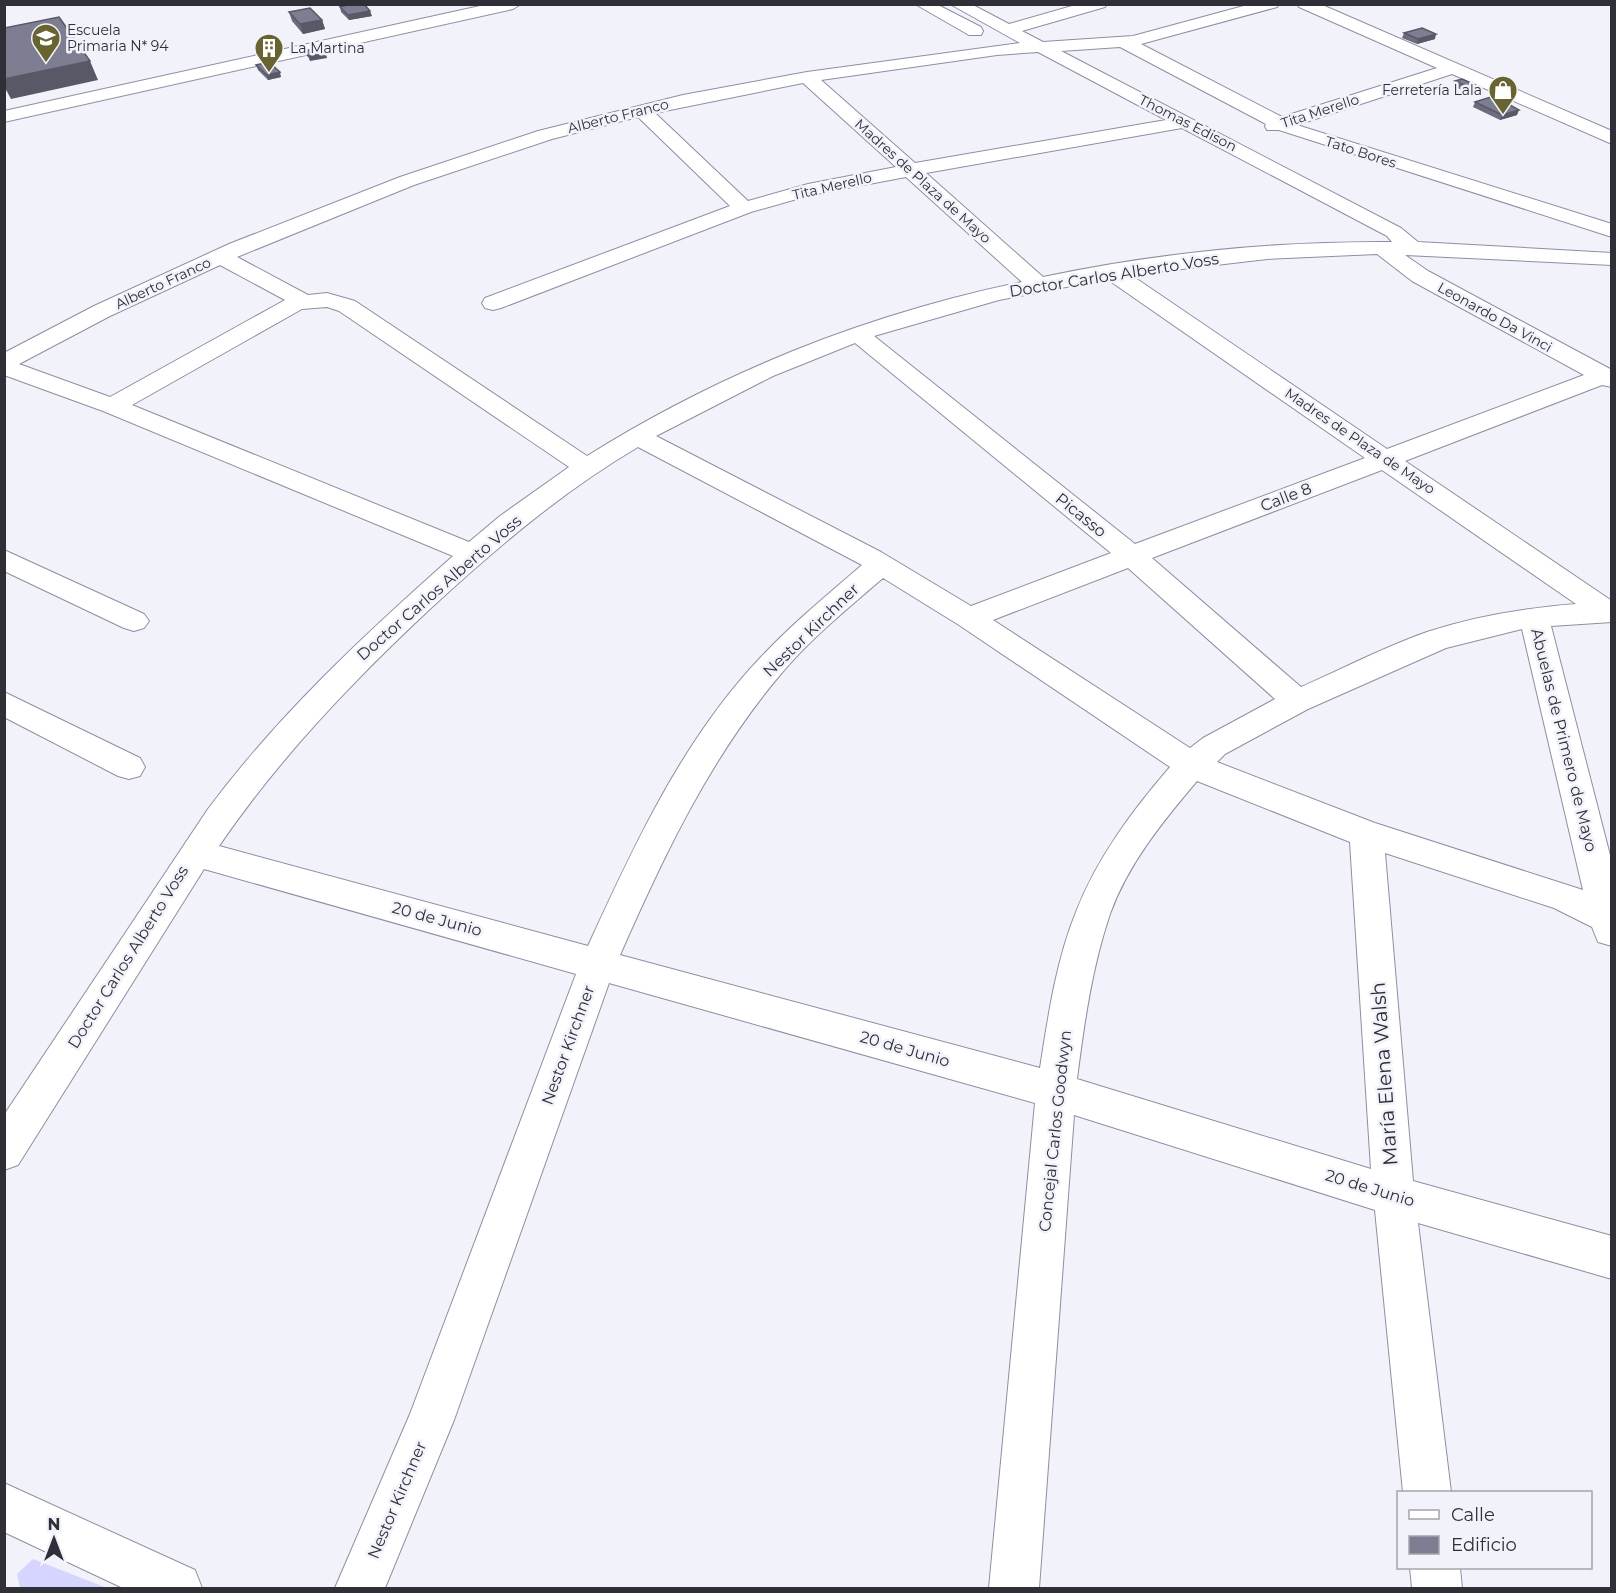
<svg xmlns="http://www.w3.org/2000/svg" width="1616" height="1593" viewBox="0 0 1616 1593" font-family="Montserrat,sans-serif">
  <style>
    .green { fill: #d6d5ff }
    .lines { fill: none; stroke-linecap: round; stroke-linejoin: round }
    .minor-casing { stroke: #8e8ea3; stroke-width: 2 }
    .minor { fill: #fff; fill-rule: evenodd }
    .wall { fill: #6c6c7e }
    .shaded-wall { fill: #585867 }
    .building { fill: #7e7e93; stroke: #585867; stroke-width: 1.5 }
    .labels { text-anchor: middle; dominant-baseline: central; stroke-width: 5; stroke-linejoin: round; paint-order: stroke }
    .far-poi-label { font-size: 14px; fill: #2f2f38; stroke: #f2f2fb; text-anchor: start }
    .far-street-label { font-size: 14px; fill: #2f2f38; stroke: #f2f2fb }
    .street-label { font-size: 16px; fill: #2f2f38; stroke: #f2f2fb }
    .near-street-label { font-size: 20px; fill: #2f2f38; stroke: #f2f2fb }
  </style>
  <rect width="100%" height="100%" fill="#f2f2fb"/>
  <path class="green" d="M 33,1559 L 107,1588 L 20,1588 L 17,1574 Z"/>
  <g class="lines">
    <g class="minor-casing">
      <g id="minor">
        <path d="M 489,4 L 521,4 L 513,9 L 4,122 L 4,111 Z"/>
        <path d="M 915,4 L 936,4 L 981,27 L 983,31 L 981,35 L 969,35 Z"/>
        <path d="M 950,4 L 971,4 L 1009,24 L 1079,4 L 1107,4 L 1105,7 L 1022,31 L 1043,42 L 1133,36 L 1251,4 L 1279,4 L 1277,7 L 1141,44 L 1282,117 L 1437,68 L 1299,7 L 1297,4 L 1320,4 L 1612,131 L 1612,144 L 1452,74 L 1297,125 L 1612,224 L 1612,237 L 1279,130 L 1267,130 L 1265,126 L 1266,124 L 1120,47 L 1061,51 L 1401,228 L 1418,242 L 1612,253 L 1612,265 L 1405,255 L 1428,271 L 1612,370 L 1612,387 L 1602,385 L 1405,461 L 1612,601 L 1612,622 L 1551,626 L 1612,863 L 1612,946 L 1598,942 L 1592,927 L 1554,908 L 1385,853 L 1413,1181 L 1612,1236 L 1612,1279 L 1418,1223 L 1451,1492 L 1403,1492 L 1375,1210 L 1074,1115 L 1039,1588 L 989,1588 L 1035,1103 L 609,983 L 454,1420 L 385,1588 L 335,1588 L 410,1414 L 576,974 L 204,869 L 18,1165 L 4,1170 L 4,1115 L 208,809 C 279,714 364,635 453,556 L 103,411 L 4,375 L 4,353 L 94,306 L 229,244 L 400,177 L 538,131 L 683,95 L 807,72 L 1020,43 ZM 1038,52 L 1166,120 L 915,163 L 821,80 L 997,55 ZM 803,83 L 896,167 L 808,184 L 748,201 L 655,113 ZM 638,117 L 730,206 L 485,298 L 482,303 L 485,308 L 493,310 L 501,308 L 751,212 L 811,195 L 906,177 L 1022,282 C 868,314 721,372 587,456 L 355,301 L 327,293 L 308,295 L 237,257 L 414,185 L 552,139 ZM 1182,128 L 1387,236 L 1392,242 C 1276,241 1157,253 1043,277 L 926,173 ZM 1377,254 L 1412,281 L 1584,375 L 1387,449 L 1131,275 L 1267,259 ZM 220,265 L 285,300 L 110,397 L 19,364 L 110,316 ZM 1107,279 L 1365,458 L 1135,544 L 874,336 L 999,300 ZM 327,307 L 339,311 L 569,467 L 500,516 L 469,542 L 132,405 L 302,309 ZM 855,343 L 1111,553 L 971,606 L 881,552 L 656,436 L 773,376 ZM 638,447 L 862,565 C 827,595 792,624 761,657 C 683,739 634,845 588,946 L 219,846 C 280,757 352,682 431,608 C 496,548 562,492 638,447 ZM 1382,470 L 1576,604 C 1525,608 1475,616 1427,632 C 1384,647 1342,669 1301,687 L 1152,558 ZM 1128,568 L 1275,699 L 1203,738 L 1190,748 L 993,620 ZM 883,578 L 959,625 L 1170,767 C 1132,811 1097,858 1076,912 C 1056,961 1048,1017 1040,1068 L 620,955 C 664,855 710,758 780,675 C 810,639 847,609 883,578 ZM 1522,629 L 1583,890 L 1375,823 L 1217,762 L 1225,754 L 1308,709 L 1446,648 ZM 1197,781 L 1350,842 L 1371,1169 L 1077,1079 C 1084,1024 1092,967 1110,914 C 1128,864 1163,821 1197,781 Z"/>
        <path d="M 4,550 L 144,614 L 149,621 L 144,628 L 134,631 L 124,628 L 4,571 Z"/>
        <path d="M 4,692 L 140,758 L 145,767 L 140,776 L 129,779 L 118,776 L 4,717 Z"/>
        <path d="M 4,1483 L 195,1570 L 202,1588 L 123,1588 L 4,1532 Z"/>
        <path d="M 1410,1568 L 1460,1568 L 1462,1588 L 1412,1588 Z"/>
      </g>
    </g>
    <use href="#minor" class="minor"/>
  </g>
  <g class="wall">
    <path d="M 340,7 L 372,16 L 349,20 L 341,12 Z"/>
    <path d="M 289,12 L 322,20 L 325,29 L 303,34 L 292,21 Z"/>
    <path d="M 1404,33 L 1435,39 L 1417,44 L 1402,38 Z"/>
    <path d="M 256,65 L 281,77 L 268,80 L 258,70 Z"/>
    <path d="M 1462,79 L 1478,92 L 1471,94 L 1453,86 L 1455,81 Z"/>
    <path d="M 1475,102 L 1517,115 L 1500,120 L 1473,107 Z"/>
  </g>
  <g class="shaded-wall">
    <path d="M 370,11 L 372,16 L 349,20 L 348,15 Z"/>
    <path d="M 322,20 L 325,29 L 303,34 L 300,24 Z"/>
    <path d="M 1436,34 L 1435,39 L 1417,44 L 1418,39 Z"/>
    <path d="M 326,53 L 327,58 L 310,61 L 308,56 Z"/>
    <path d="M 90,61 L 98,80 L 11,99 L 4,86 L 4,79 Z"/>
    <path d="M 280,72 L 281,77 L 268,80 L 267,75 Z"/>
    <path d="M 1480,87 L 1478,92 L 1471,94 L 1473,89 Z"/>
    <path d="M 1519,110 L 1517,115 L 1500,120 L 1502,115 Z"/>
  </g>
  <g class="building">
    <path d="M 351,4 L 364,4 L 370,11 L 348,15 L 340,7 Z"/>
    <path d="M 310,8 L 322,20 L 300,24 L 289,12 Z"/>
    <path d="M 59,17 L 90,61 L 4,79 L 4,28 Z"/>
    <path d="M 1422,28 L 1436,34 L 1418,39 L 1404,33 Z"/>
    <path d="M 322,47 L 326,53 L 308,56 L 304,51 Z"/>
    <path d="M 269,62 L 280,72 L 267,75 L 256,65 Z"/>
    <path d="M 1462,79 L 1480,87 L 1473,89 L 1455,81 Z"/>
    <path d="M 1494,96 L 1519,110 L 1502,115 L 1475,102 Z"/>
  </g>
  <defs>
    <g id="school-pin" transform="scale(1.5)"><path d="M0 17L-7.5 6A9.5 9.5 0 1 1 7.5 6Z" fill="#676430" stroke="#f2f2fb"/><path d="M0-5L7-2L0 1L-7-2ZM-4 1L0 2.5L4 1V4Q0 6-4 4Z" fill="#fff"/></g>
    <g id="building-pin" transform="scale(1.5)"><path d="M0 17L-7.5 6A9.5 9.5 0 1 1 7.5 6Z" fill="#676430" stroke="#f2f2fb"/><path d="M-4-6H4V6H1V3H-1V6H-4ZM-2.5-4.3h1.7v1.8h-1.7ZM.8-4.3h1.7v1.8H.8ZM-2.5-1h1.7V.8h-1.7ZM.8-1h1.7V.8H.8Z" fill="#fff"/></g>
    <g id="shop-pin" transform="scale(1.5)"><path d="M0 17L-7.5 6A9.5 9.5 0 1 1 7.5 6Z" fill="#676430" stroke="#f2f2fb"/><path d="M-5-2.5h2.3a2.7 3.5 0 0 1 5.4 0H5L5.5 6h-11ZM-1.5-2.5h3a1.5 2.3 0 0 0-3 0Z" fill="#fff"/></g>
  </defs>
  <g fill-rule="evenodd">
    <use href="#school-pin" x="46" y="38"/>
    <use href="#building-pin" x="269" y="48"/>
    <use href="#shop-pin" x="1503" y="90"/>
  </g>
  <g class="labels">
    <g class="far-poi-label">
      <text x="67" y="30">Escuela<tspan x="67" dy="16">Primaria N* 94</tspan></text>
      <text x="290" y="48">La Martina</text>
      <text x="1482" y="90" text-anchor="end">Ferretería Lala</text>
    </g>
    <g class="far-street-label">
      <text transform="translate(1320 111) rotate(-18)">Tita Merello</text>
      <text transform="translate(618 116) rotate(-14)">Alberto Franco</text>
      <text transform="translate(1188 123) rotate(27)">Thomas Edison</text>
      <text transform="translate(1361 152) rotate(18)">Tato Bores</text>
      <text transform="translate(923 181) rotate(42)">Madres de Plaza de Mayo</text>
      <text transform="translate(832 186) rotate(-13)">Tita Merello</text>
      <text transform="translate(163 283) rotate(-25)">Alberto Franco</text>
      <text transform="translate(1495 317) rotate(29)">Leonardo Da Vinci</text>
      <text transform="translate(1360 441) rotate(34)">Madres de Plaza de Mayo</text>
    </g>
    <g class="street-label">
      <text transform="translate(1114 275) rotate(-9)">Doctor Carlos Alberto Voss</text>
      <text transform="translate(1286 497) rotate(-21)">Calle 8</text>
      <text transform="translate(1081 515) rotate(39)">Picasso</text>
      <text transform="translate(439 588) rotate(-41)">Doctor Carlos Alberto Voss</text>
      <text transform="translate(811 630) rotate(-44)">Nestor Kirchner</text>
      <text transform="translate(1564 740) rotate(76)">Abuelas de Primero de Mayo</text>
      <text transform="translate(437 919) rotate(15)">20 de Junio</text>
      <text transform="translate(128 957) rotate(-58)">Doctor Carlos Alberto Voss</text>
      <text transform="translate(568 1045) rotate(-70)">Nestor Kirchner</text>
      <text transform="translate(905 1049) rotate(16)">20 de Junio</text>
      <text transform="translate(1055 1131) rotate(-84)">Concejal Carlos Goodwyn</text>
      <text transform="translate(1370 1188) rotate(17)">20 de Junio</text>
      <text transform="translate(397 1500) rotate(-67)">Nestor Kirchner</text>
    </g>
    <g class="near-street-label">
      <text transform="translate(1384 1074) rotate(-94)">María Elena Walsh</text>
    </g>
  </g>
  <rect width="1616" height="1593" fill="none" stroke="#2f2f38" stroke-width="12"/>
  <rect x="1397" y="1491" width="195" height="78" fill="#f2f2fb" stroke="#a4a4ad" stroke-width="1.5"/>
  <rect x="1409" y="1510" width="30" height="9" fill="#ffffff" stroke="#a4a4ad" stroke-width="1.5"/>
  <text x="1451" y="1521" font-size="18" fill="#2f2f38">Calle</text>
  <rect x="1409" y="1536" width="30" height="18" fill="#7e7e93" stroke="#a4a4ad" stroke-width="1.5"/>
  <text x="1451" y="1551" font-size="18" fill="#2f2f38">Edificio</text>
  <g transform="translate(54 1539)" stroke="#f2f2fb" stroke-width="4.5" paint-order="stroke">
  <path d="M0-4.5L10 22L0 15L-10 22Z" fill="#2f2f38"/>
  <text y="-9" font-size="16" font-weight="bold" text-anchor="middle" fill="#2f2f38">N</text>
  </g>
</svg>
